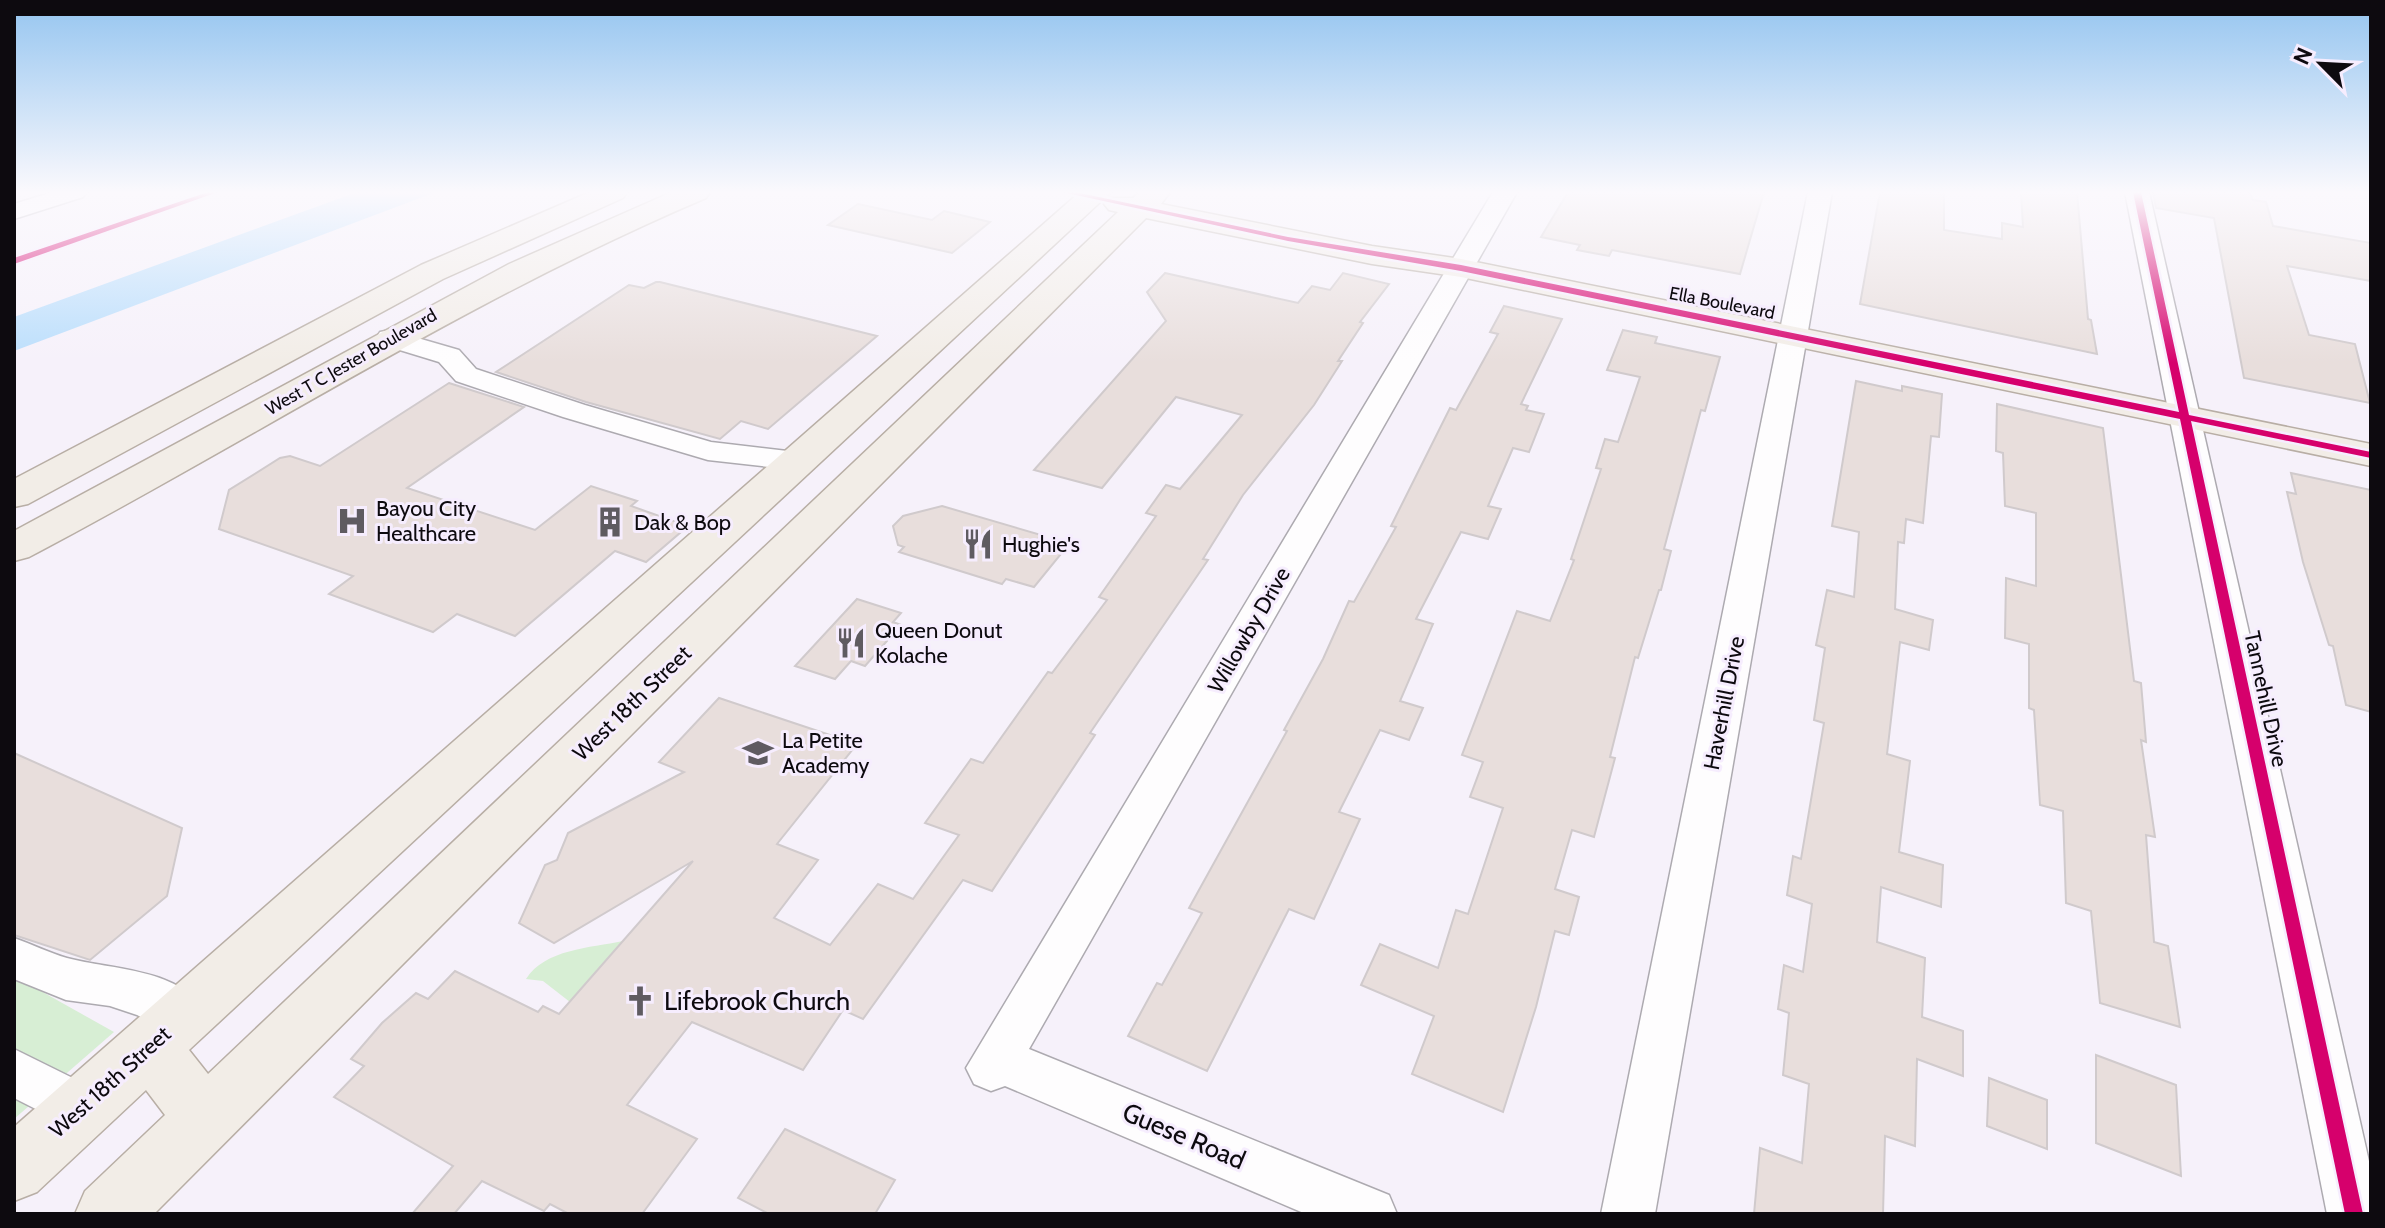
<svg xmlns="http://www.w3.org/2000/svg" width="2385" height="1228" viewBox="0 0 2385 1228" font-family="Cabin,sans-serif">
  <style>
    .green { fill: #d7eed4 }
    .water { fill: #badefc }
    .building { fill: #e8dedc; stroke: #d0cacc; stroke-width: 2 }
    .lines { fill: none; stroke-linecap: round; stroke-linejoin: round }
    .minor-casing { stroke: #adaab0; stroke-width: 3 }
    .major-casing { stroke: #b8aea5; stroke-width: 3 }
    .minor { fill: #fefdfe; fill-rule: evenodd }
    .major { fill: #f2ede7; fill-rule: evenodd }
    .cycleway-casing { stroke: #f6edfe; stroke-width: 5 }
    .cycleway { fill: #d6006c; fill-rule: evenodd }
    .labels { text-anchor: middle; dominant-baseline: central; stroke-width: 6; stroke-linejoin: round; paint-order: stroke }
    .far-street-label { font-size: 18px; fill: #0d0a0f; stroke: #f6edfe }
    .poi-label { font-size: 22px; fill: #0d0a0f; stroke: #f6edfe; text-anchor: start }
    .street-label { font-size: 22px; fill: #0d0a0f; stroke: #f6edfe }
    .near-poi-label { font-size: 26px; fill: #0d0a0f; stroke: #f6edfe; text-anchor: start }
    .near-street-label { font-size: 26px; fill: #0d0a0f; stroke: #f6edfe }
  </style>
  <rect width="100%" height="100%" fill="#f6f1fa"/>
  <g class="green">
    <path d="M 623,941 L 570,1002 L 543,981 L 526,979 C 545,949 590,948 623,941 Z"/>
    <path d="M 14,976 L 114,1032 L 14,1119 Z"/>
  </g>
  <path class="water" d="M 357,192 L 436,192 L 14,351 L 14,317 Z"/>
  <g class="building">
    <path d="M 1568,192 L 1764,192 L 1740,274 L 1612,250 L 1609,256 L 1577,250 L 1580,245 L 1541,237 Z"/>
    <path d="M 1880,192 L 1944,192 L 1944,230 L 2002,239 L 2002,223 L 2023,227 L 2021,192 L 2077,192 L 2088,319 L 2091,320 L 2097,354 L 1860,304 Z"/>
    <path d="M 2153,192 L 2249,192 L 2253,200 L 2266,202 L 2273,226 L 2371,243 L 2371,281 L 2287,266 L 2309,335 L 2355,344 L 2370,403 L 2244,378 L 2214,218 L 2156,208 Z"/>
    <path d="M 858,204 L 932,220 L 944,211 L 990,222 L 952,253 L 828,225 Z"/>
    <path d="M 1165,273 L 1298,303 L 1312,286 L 1330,290 L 1343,273 L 1389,284 L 1360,322 L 1363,323 L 1338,361 L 1342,361 L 1314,405 L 1243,495 L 1203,559 L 1208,560 L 1090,733 L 1095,735 L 992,891 L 963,880 L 863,1019 L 843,1010 L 803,1070 L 692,1022 L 627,1105 L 697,1139 L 642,1214 L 569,1214 L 550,1204 L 544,1211 L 482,1181 L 454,1214 L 412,1214 L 453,1166 L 334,1097 L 364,1066 L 351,1059 L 382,1023 L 416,993 L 428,999 L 455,971 L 538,1012 L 543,1006 L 559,1014 L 693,861 L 554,943 L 519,923 L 545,865 L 557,860 L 568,833 L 684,772 L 659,762 L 719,698 L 857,744 L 777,844 L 818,860 L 774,918 L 830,945 L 878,884 L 913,899 L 959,835 L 925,823 L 971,759 L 983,763 L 1048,672 L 1052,673 L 1107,600 L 1099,597 L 1156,516 L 1146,513 L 1166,485 L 1180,489 L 1242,415 L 1176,397 L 1102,488 L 1034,470 L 1166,321 L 1147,292 Z"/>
    <path d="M 656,282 L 660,282 L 877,336 L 768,429 L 741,421 L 720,439 L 586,402 L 496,372 L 629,285 L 644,288 Z"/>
    <path d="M 1504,306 L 1562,319 L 1521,404 L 1528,406 L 1526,410 L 1544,414 L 1529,452 L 1513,448 L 1488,506 L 1501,509 L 1488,539 L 1461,532 L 1416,619 L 1433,624 L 1400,701 L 1423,708 L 1409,740 L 1380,730 L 1339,812 L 1360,819 L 1314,919 L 1289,909 L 1207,1071 L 1128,1036 L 1157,983 L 1162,985 L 1202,913 L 1189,908 L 1287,731 L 1284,730 L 1323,659 L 1349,601 L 1354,602 L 1396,527 L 1391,526 L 1450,408 L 1456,410 L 1498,334 L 1490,332 Z"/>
    <path d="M 1623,330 L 1657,337 L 1655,343 L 1720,357 L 1705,411 L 1701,410 L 1664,549 L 1671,551 L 1661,590 L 1659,590 L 1638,658 L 1635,657 L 1610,757 L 1615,758 L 1594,837 L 1572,830 L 1555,889 L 1579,897 L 1569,935 L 1555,931 L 1536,1007 L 1503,1112 L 1412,1074 L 1434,1016 L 1361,985 L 1380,944 L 1438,968 L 1456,910 L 1468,914 L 1503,808 L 1470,797 L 1483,762 L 1462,755 L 1517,611 L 1550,621 L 1574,560 L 1571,559 L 1601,469 L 1596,468 L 1605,439 L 1618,442 L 1640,377 L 1607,370 Z"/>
    <path d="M 1856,381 L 1902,391 L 1902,386 L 1942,394 L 1939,437 L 1931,436 L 1923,523 L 1906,519 L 1904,543 L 1898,542 L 1895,609 L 1933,620 L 1929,650 L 1900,642 L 1887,754 L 1910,761 L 1899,852 L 1943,865 L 1941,907 L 1881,887 L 1877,942 L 1925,958 L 1922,1017 L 1963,1031 L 1963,1076 L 1917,1059 L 1915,1146 L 1885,1136 L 1883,1214 L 1754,1214 L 1760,1148 L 1802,1163 L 1809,1084 L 1783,1075 L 1789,1013 L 1778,1009 L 1784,965 L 1803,972 L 1812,904 L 1787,895 L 1793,856 L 1801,859 L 1824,723 L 1814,720 L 1825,648 L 1816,645 L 1827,590 L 1854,597 L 1859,532 L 1832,526 Z"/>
    <path d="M 449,383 L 524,407 L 407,488 L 535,530 L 591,486 L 637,501 L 631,506 L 688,526 L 646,562 L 615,551 L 515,636 L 457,614 L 433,632 L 329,594 L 353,576 L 219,529 L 229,490 L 280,458 L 290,456 L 320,466 Z"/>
    <path d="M 1997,404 L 2103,428 L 2134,681 L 2141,683 L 2146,742 L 2141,740 L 2155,837 L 2146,835 L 2154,942 L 2168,946 L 2180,1027 L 2100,1003 L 2091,911 L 2066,903 L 2063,811 L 2040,805 L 2034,710 L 2029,708 L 2029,644 L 2005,638 L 2006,578 L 2036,586 L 2036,513 L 2005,506 L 2003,453 L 1996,451 Z"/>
    <path d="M 2291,473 L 2371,490 L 2371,712 L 2346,705 L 2333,646 L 2329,645 L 2303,562 L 2287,492 L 2296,494 Z"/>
    <path d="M 942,506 L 1041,535 L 1037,540 L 1065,549 L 1034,587 L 1006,579 L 1002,584 L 899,552 L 904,547 L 898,545 L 893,526 L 903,516 Z"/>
    <path d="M 857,599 L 901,613 L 893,622 L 901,625 L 865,666 L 851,661 L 835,679 L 795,666 Z"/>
    <path d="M 14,753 L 182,828 L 167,896 L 90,960 L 14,935 Z"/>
    <path d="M 2096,1055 L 2176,1085 L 2181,1176 L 2096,1143 Z"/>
    <path d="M 1989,1078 L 2047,1100 L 2047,1149 L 1987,1126 Z"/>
    <path d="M 785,1129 L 895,1180 L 875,1214 L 769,1214 L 738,1198 Z"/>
  </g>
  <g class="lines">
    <g class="minor-casing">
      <g id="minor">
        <path d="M 53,192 L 87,192 L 83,197 L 14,219 L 14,204 Z"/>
        <path d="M 1493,192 L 1517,192 L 1029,1049 L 1389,1195 L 1397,1214 L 1306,1214 L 1005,1086 L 991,1091 L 974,1084 L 966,1068 Z"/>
        <path d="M 1808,192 L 1832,192 L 1655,1214 L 1601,1214 Z"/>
        <path d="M 2125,192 L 2149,192 L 2371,1170 L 2371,1214 L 2327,1214 Z"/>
        <path d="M 390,330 L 459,350 L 476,369 L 585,405 L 711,442 L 796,452 L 807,454 L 812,461 L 807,468 L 796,470 L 708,460 L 563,417 L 456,381 L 439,362 L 380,344 L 376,338 L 380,332 Z"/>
        <path d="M 14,938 C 32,944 49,953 67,958 C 111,970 185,968 207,1016 L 200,1031 L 183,1038 L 137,1015 L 110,1006 L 66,1000 L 14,979 Z"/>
        <path d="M 14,1049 L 99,1091 L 106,1108 L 99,1125 L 81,1132 L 14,1098 Z"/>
      </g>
    </g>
    <g class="major-casing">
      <g id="major">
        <path d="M 590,192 L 627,192 L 623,198 L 443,279 L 28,504 L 14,507 L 14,479 L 421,265 Z"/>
        <path d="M 672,192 L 710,192 L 706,198 C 470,298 255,438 29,557 L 14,561 L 14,531 L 509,264 Z"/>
        <path d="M 1080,192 L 1111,192 L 189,1050 L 208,1074 L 1118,212 L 1109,210 L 1104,204 L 1109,198 L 1133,198 L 1140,192 L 1170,192 L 1161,204 L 1372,246 L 1461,259 L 2371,444 L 2371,466 L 1461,277 L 1372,264 L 1146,218 L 154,1214 L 75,1214 L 85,1191 L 165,1115 L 146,1090 L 37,1192 L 14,1201 L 14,1127 Z"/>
      </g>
    </g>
    <use href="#minor" class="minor"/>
    <use href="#major" class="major"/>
    <g class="cycleway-casing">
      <g id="cycleway">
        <path d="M 208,192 L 218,192 L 14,264 L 14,258 Z"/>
        <path d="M 1062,192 L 1075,192 L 1288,237 L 1461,265 L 2179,412 L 2133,192 L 2141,192 L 2189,415 L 2371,452 L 2371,458 L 2191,421 L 2363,1214 L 2345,1214 L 2180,419 L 1461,271 L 1288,241 Z"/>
      </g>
    </g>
    <use href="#cycleway" class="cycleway"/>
  </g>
  <linearGradient id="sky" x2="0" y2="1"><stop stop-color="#95c5f0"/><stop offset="0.53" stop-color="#fbf9fd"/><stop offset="1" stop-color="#fbf9fd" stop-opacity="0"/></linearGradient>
  <rect width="2385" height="363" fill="url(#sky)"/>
  <defs>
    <g id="hospital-bare" transform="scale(2.4)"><path d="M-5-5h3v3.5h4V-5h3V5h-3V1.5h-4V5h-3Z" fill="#5f5b61" stroke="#f6edfe" stroke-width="2.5" paint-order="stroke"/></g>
    <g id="building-bare" transform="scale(2.4)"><path d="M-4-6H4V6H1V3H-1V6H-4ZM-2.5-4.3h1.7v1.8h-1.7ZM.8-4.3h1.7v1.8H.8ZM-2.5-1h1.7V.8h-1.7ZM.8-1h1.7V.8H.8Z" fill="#5f5b61" stroke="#f6edfe" stroke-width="2.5" paint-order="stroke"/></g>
    <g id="restaurant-bare" transform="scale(2.4)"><path d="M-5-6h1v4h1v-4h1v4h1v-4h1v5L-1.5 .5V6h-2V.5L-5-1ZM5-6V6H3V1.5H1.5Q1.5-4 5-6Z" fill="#5f5b61" stroke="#f6edfe" stroke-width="2.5" paint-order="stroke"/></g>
    <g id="school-bare" transform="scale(2.4)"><path d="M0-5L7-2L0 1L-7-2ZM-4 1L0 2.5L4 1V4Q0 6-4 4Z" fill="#5f5b61" stroke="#f6edfe" stroke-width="2.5" paint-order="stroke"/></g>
    <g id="church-bare" transform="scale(2.4)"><path d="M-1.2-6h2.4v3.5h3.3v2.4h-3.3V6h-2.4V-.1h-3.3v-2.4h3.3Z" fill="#5f5b61" stroke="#f6edfe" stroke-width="2.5" paint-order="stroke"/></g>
  </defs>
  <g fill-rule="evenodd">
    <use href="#hospital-bare" x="352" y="521"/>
    <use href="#building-bare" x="610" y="522"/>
    <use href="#restaurant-bare" x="978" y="544"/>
    <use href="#restaurant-bare" x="851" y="643"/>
    <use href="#school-bare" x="758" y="753"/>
    <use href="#church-bare" x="640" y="1001"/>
  </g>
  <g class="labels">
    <g class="far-street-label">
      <text transform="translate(1722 303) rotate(11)">Ella Boulevard</text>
      <text transform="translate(351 362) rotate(-30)">West T C Jester Boulevard</text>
    </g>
    <g class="poi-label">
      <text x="376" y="508">Bayou City<tspan x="376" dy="25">Healthcare</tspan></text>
      <text x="634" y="522">Dak &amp; Bop</text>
      <text x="1002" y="544">Hughie's</text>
      <text x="875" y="630">Queen Donut<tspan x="875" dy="25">Kolache</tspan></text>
      <text x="782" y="740">La Petite<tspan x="782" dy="25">Academy</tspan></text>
    </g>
    <g class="street-label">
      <text transform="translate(1249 630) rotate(-60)">Willowby Drive</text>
      <text transform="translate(2266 699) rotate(78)">Tannehill Drive</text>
      <text transform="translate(632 703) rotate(-44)">West 18th Street</text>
      <text transform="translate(1724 703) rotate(-79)">Haverhill Drive</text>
      <text transform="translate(110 1082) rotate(-42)">West 18th Street</text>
    </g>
    <g class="near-poi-label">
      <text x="664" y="1001">Lifebrook Church</text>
    </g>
    <g class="near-street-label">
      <text transform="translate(1184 1136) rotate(23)">Guese Road</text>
    </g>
  </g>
  <rect width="2385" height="1228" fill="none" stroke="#0d0a0f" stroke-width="32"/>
  <g transform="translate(2321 64) rotate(294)" stroke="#f6edfe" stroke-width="6" paint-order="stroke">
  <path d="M0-6L14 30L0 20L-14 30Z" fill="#0d0a0f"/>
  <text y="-12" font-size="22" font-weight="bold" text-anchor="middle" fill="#0d0a0f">N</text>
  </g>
</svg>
